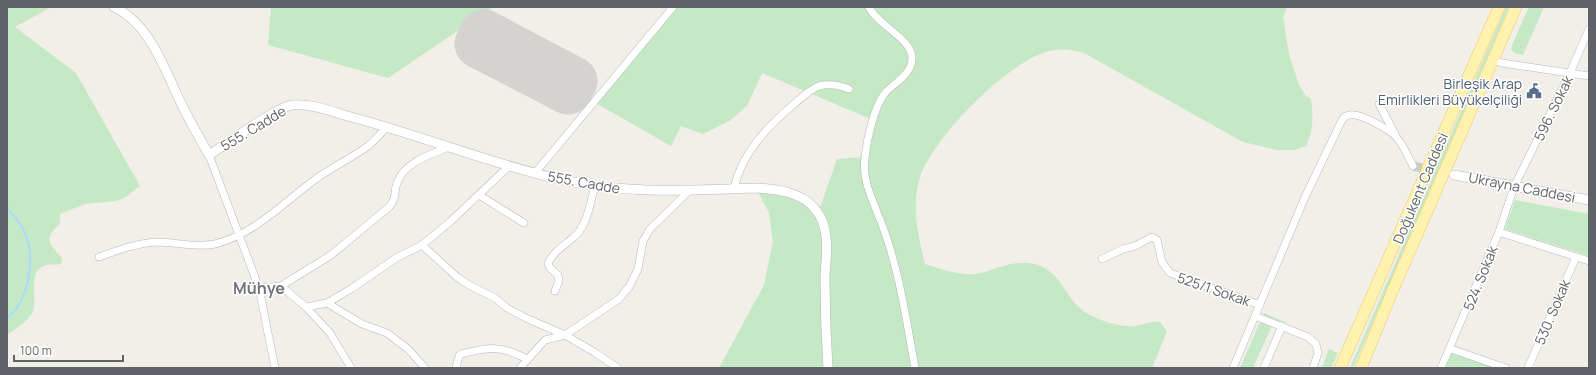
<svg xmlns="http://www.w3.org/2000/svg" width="1596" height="375" viewBox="0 0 1596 375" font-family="Manrope,sans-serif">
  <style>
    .green { fill: #c5e8c5 }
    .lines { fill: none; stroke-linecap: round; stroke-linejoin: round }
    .stream { stroke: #aadaff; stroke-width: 2 }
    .runway { stroke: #d4d3d0; stroke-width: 49 }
    .tertiary-tunnel { stroke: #ccccc8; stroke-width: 9; stroke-dasharray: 9 4.5; stroke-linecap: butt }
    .minor-casing { stroke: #b5b8bc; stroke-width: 8 }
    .tertiary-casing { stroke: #b5b8bc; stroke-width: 10 }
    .primary-casing { stroke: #f2c960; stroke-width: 12 }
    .minor { stroke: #fff; stroke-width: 7 }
    .tertiary { stroke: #fff; stroke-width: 9 }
    .primary { stroke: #fff2af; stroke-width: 11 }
    .labels { text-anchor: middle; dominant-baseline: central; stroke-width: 3; stroke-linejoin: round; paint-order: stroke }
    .service-label { font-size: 14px; fill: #4e5e75; stroke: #fff; text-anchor: end }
    .street-label { font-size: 14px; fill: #5f6368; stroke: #fff }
    .quarter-label { font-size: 16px; font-weight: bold; fill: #70757a; stroke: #fff }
  </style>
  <rect width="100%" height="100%" fill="#f1efe8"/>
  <g class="green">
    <path d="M 7,7 L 51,7 L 15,27 L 76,73 L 140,186 L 126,197 L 116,201 L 85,204 L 60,214 L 60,223 C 43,240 48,242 62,258 L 61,264 C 57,265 50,264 46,265 C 26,271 38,300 33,311 C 28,322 16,328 7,335 Z"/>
    <path d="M 271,7 L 493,7 L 388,78 L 268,45 Z"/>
    <path d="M 673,7 L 1287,7 L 1283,17 L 1289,54 L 1299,85 L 1306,96 L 1311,99 C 1313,117 1314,129 1306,146 L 1295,150 L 1277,150 L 1243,142 L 1084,53 C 1070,49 1057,48 1043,53 C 1003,67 934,137 920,177 C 911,206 918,236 925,264 C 941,269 960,276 976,274 C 995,270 1010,261 1029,263 C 1064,267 1064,303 1090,315 C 1103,322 1125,329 1140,325 C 1149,323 1150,321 1160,322 L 1167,331 L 1152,368 L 719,368 L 764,285 L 773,242 L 769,213 L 756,188 L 772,189 L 815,208 L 821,205 L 837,159 L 865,157 L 873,120 L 762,73 L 747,106 L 731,120 L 703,134 L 681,126 L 671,146 L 594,102 Z"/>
    <path d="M 1506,7 L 1509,7 L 1353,368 L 1350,368 Z"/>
    <path d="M 1529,7 L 1544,7 L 1523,55 L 1515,53 L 1511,50 L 1512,45 Z"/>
    <path d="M 1515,200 L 1589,214 L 1589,256 L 1505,229 Z"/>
    <path d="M 1264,313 L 1287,323 L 1282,324 L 1274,321 L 1253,368 L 1240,368 Z"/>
    <path d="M 1329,349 L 1338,353 L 1331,368 L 1322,368 Z"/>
    <path d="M 1451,349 L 1506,368 L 1441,368 Z"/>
  </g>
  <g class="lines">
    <path class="stream" d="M 7,208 C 13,215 20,223 24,231 C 35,252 30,290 16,309 C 14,313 10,315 7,318"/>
    <path class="runway" d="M 484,34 L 573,81 L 568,90 L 479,44 Z"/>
    <path class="tertiary-tunnel" d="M 1413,166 L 1450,174"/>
    <g class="minor-casing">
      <g id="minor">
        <path d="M 869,7 C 878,26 913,39 912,59 C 912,74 894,83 885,93 C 874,107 867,139 865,157 C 862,177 870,194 877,212 C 885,231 891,250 896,270 C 904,302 909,335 915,368"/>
        <path d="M 1493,60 L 1502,63 L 1589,76"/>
        <path d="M 1379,104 L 1395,134"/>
        <path d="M 209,155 L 259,288 L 275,368"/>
        <path d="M 535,173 L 673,7"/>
        <path d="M 734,188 C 742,153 767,127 794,104 C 802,97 809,90 819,86 C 830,83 839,85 849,89"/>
        <path d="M 479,195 L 524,223"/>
        <path d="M 1499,232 L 1589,261"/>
        <path d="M 422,245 L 457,277 L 469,285 L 495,298 L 507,308 L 528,319 L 565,335 L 594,352 L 618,368"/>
        <path d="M 99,257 C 118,250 137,243 158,242 C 176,242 196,248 215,244 C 255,234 284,202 317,178 C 333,167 353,157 368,146 C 375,140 381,133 387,127"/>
        <path d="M 1102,259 L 1123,249 L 1135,246 L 1152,237 L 1157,240 L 1162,262 L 1170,273 L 1260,305"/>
        <path d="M 281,286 L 306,307 L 330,333 L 351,368"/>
        <path d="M 259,288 L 281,286 L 331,255 L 389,207 C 398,197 393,190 398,181 C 405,162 432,154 449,147"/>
        <path d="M 555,291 L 559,281 L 558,275 L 550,268 L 548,263 C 555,250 564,246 574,237 C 588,225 590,202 595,186"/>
        <path d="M 327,303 L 362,324 L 387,333 L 408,349 L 425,368"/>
        <path d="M 306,307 L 327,303 L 351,289 L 396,258 L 422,245 L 451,221 L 509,166"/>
        <path d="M 1255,316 L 1308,337 L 1316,344 L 1318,353 L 1313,368"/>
        <path d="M 1451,349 L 1506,368"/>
        <path d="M 456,368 L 459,356 L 461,354 C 491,347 500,345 527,359"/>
        <path d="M 520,368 L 545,340 L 565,335 L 619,299 L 629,287 L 638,269 L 643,241 L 650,229 L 689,191"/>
        <path d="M 1233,368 L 1305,197 L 1342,120 C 1344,117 1346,115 1350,115 C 1360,113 1391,130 1397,138 C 1404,146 1408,157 1413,166"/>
        <path d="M 1264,368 L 1282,326"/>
        <path d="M 1441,368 L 1499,232 L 1514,187 L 1570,73 L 1589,29"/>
        <path d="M 1528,368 L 1576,257"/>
      </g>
    </g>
    <g class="tertiary-casing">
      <g id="tertiary">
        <path d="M 114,7 C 150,24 164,68 180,101 C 189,120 199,137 209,155 C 225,145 277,107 292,105 C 312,103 333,112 351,117 C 420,135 485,162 554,178 C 625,195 685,190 756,188 C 776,189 802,192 815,209 C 822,217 825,226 826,237 C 828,250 825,266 825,279 C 825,309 826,338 828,368"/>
        <path d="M 1454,175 L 1589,200"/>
      </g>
    </g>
    <g class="primary-casing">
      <g id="primary">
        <path d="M 1340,368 L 1499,7"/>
        <path d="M 1361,368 L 1392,292 L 1516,7"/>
      </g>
    </g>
    <use href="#minor" class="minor"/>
    <use href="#tertiary" class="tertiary"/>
    <use href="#primary" class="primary"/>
  </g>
  <defs>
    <g id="civic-bare" transform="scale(1.2)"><path d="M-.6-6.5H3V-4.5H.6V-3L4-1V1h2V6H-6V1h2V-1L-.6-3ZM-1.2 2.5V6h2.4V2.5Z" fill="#5c6f8a" stroke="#fff" stroke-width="2.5" paint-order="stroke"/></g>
  </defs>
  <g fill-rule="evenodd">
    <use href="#civic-bare" x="1534" y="91"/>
  </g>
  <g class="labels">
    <g class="service-label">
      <text x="1522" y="83">Birleşik Arap<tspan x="1522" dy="16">Emirlikleri Büyükelçiliği</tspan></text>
    </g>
    <g class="street-label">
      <text transform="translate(1553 108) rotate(-64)">596. Sokak</text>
      <text transform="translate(253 128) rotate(-31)">555. Cadde</text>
      <text transform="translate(584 182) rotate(10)">555. Cadde</text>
      <text transform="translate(1522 187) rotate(11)">Ukrayna Caddesi</text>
      <text transform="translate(1420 188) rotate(-67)">Doğukent Caddesi</text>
      <text transform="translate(1480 278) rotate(-68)">524. Sokak</text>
      <text transform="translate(1214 289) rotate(19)">525/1 Sokak</text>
      <text transform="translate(1552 312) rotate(-67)">530. Sokak</text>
    </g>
    <g class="quarter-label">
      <text x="259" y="288">Mühye</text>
    </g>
  </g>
  <rect width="1596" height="375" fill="none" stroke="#5f6368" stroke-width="16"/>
  <path d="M14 355v6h109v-6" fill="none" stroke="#5f6368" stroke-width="2"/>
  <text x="20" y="355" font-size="12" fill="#5f6368" stroke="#ffffff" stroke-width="3" paint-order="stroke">100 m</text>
</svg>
